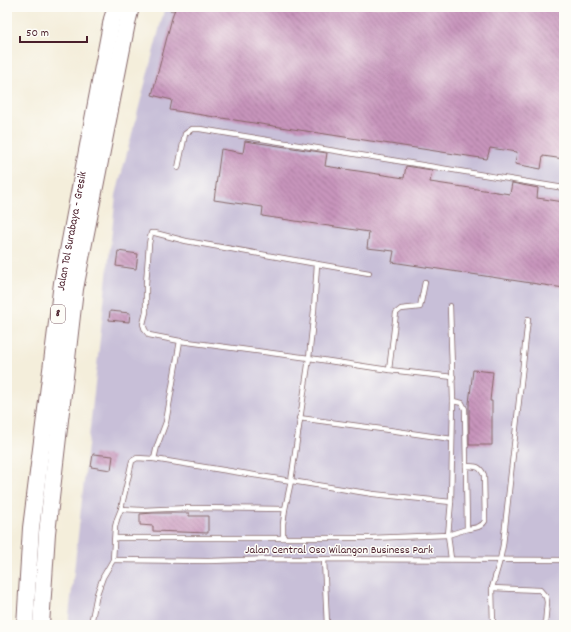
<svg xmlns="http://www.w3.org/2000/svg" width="571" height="632" viewBox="0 0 571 632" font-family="Dekko,sans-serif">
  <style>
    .industrial { fill: #c8bfd8 }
    .building { fill: url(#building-back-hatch) }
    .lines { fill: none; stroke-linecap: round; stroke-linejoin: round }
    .lane-casing { stroke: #866769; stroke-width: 6 }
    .highway-casing { stroke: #866769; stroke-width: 18 }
    .lane { stroke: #fff; stroke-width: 4.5 }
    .highway { stroke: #fff; stroke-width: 16 }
    .labels { text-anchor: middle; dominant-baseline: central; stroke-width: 3; stroke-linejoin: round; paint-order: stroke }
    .shield { fill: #fdfcf7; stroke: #806168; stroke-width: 1 }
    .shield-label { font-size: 11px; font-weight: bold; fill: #4a1f2b }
    .street-label { font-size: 12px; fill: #4a1f2b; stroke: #fdfcf7 }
  </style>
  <defs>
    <pattern id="building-back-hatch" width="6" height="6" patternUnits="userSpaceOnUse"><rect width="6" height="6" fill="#c794bc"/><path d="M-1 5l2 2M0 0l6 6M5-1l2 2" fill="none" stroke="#a47899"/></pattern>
  </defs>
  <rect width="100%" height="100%" fill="#fdfcf7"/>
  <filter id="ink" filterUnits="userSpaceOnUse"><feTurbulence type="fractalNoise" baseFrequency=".025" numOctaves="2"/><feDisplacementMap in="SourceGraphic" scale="8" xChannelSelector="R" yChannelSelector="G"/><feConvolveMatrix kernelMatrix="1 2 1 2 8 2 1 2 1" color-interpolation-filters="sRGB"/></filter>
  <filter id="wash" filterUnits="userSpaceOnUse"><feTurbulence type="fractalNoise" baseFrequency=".012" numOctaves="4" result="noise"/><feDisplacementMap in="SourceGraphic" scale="16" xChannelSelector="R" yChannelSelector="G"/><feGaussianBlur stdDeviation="0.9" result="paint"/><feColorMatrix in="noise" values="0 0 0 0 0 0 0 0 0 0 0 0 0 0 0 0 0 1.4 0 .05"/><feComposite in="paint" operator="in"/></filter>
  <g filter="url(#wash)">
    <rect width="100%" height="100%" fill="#f4eedb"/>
    <path class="industrial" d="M 165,7 L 564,7 L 564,625 L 68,625 L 116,195 Z"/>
    <g id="blocks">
      <g class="building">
        <path d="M 176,7 L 564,7 L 564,159 L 543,156 L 541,169 L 515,164 L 517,152 L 490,148 L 487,159 L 170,110 L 172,100 L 152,95 L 173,14 Z"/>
        <path d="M 245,141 L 327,153 L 325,166 L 404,178 L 406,166 L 432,170 L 430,182 L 510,194 L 512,183 L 538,188 L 537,198 L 564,202 L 564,288 L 392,262 L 394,251 L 367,248 L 369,232 L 262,216 L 263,207 L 214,200 L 221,149 L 243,153 Z"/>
        <path d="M 118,251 L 138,254 L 136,269 L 116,266 Z"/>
        <path d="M 110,311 L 130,313 L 129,322 L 109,320 Z"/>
        <path d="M 473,370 L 493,372 L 490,401 L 492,401 L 492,445 L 469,445 L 469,403 Z"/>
        <path d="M 93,454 L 113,456 L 111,470 L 91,467 Z"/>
        <path d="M 153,513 L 189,513 L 189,516 L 208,516 L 208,533 L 153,531 L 153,526 L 140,525 L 140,514 Z"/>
      </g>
    </g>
  </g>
  <g filter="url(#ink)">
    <use href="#blocks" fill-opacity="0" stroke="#866769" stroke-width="1"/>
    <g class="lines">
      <g class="lane-casing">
        <g id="lane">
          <path d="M 172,8 L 172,7"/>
          <path d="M 178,168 L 185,134 L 192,129 L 200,129 L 564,188"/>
          <path d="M 317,264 L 369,273"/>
          <path d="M 450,306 L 453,401 L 451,502 L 448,535 L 451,559"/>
          <path d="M 389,370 L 396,313 L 401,309 L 420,307 L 425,282"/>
          <path d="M 299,418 L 389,430 L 452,439"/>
          <path d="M 154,459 L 373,494 L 451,502"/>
          <path d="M 466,466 C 476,467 479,465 484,475 L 485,521 C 481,528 474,528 467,529"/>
          <path d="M 121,509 L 142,510 L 190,508 L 285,509"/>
          <path d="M 115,538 L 371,538 L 448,535 L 467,529 L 465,409 L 462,403 L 453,401"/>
          <path d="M 283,538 L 283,524 L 285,509 L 291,481 L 309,358 L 314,310 L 317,264 L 186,241 L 155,233 L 151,233 L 149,244 L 146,284 L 146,312 L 143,324 L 145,330 L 149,335 L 180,341 L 309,358 L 389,370 L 453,377"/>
          <path d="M 324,559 L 327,625"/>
          <path d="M 113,560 L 208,561 L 279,559 L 564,560"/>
          <path d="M 492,588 L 540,590 L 546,597 L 547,602 L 545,625"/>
          <path d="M 91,624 L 97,594 L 103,577 L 113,560 L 115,527 L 117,519 L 121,509 L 132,461 L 137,458 L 154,459 L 157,446 L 166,422 L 180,341"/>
          <path d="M 493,625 L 492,588 L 500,560 L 503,545 L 528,319"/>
        </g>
      </g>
      <g class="highway-casing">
        <g id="highway">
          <path id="s1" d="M 25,625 L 31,528 L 62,283 L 112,19 L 116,7"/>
          <path d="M 41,625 L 47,533 L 75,289 L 127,23 L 131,7"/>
        </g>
      </g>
      <use href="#lane" class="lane"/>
      <use href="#highway" class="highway"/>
    </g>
  </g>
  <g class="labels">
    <rect class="shield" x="51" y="305" width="14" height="18" rx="3"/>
    <g class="shield-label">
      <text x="58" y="314">8</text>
    </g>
    <g class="street-label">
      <text stroke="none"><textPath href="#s1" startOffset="397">Jalan Tol Surabaya - Gresik</textPath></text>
      <text x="339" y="550">Jalan Central Oso Wilangon Business Park</text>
    </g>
  </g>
  <rect width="571" height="632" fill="none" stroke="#fdfcf7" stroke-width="24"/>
  <path d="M20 36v6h67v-6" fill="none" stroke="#4a1f2b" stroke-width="2"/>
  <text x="26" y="36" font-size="12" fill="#4a1f2b" stroke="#fdfcf7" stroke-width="3" paint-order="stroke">50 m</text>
</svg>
